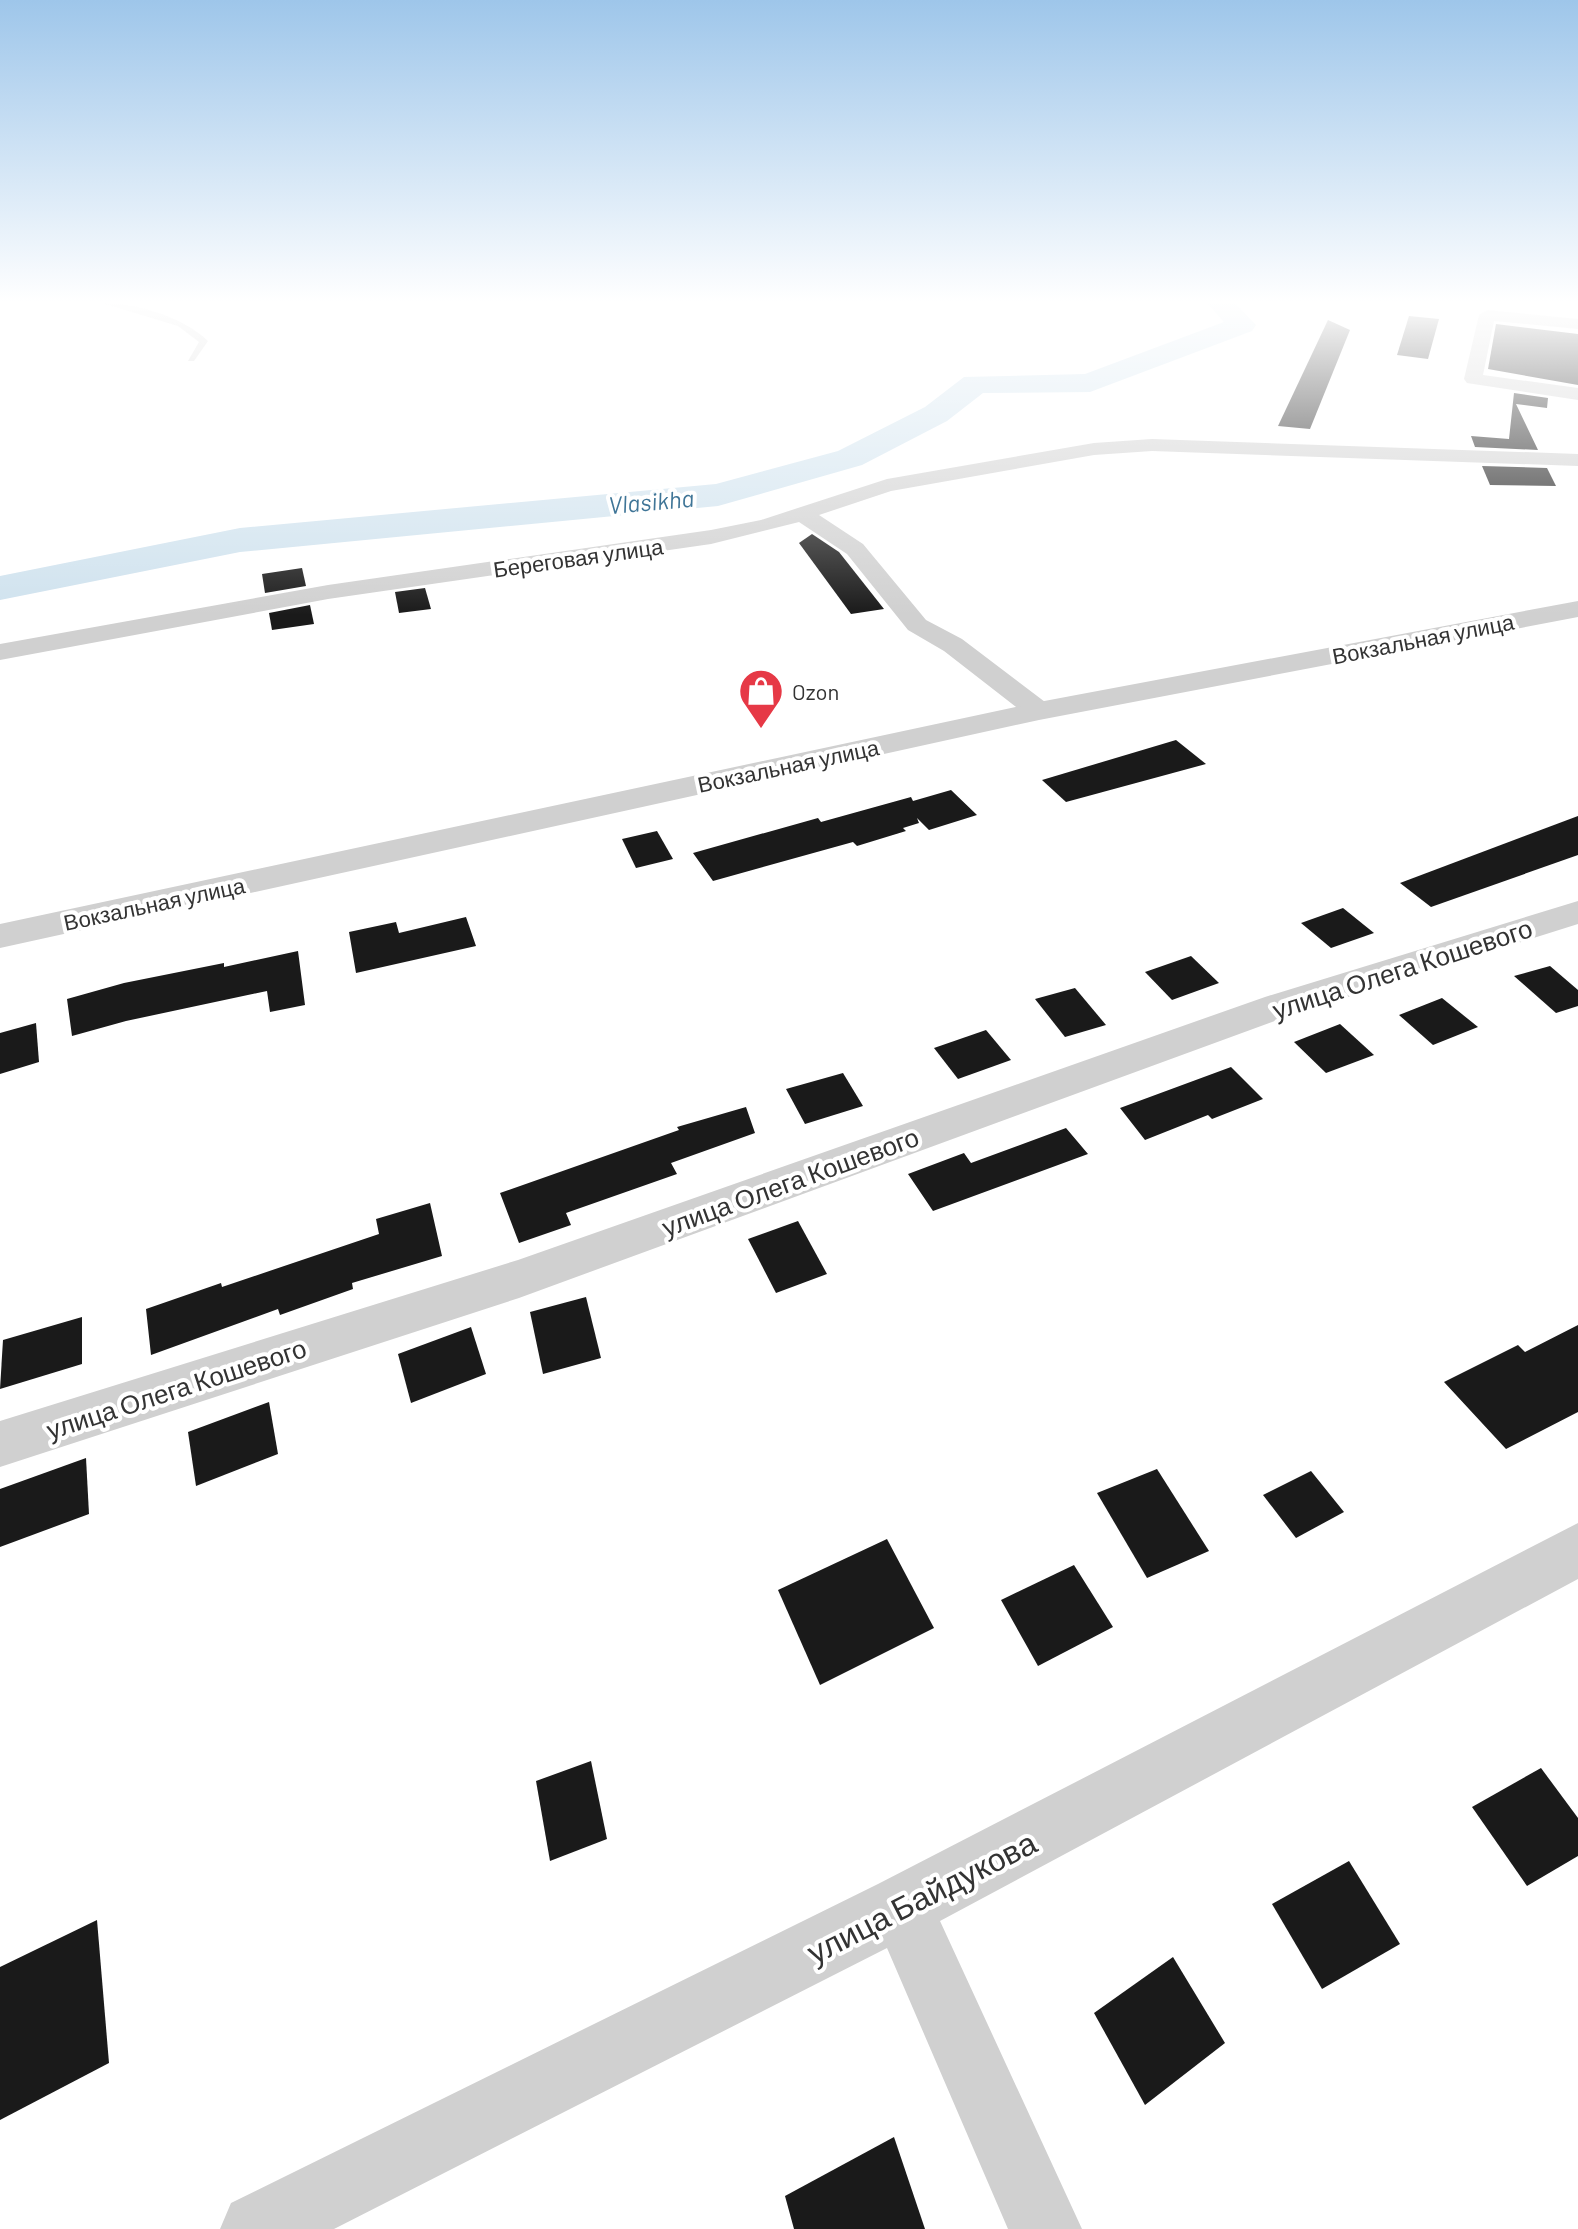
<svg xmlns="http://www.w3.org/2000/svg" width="1578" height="2229" viewBox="0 0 1578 2229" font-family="Barlow,sans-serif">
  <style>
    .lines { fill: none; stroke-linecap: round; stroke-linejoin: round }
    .river { fill: #cfe2ee; fill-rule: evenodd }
    .building { fill: #1a1a1a }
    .service { fill: #d0d0d0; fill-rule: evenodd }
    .minor { fill: #d0d0d0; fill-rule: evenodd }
    .tertiary { fill: #d0d0d0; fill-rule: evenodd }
    .labels { text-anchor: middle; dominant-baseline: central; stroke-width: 8; stroke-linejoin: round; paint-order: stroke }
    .far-street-label { font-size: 22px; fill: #333; stroke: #fff }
    .far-poi-label { font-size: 22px; fill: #333; stroke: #fff; text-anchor: start }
    .far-water-label { font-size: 24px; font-style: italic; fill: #3f7597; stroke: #fff }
    .street-label { font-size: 26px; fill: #333; stroke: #fff }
    .near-street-label { font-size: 32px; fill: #333; stroke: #fff }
  </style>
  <rect width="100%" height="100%" fill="#fff"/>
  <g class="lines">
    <path class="river" d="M 1207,303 L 1235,303 L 1256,325 L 1252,331 L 1090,392 L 983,393 L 947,421 L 862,465 L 718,506 L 240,552 L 0,600 L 0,576 L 240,528 L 716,484 L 838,451 L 925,407 L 964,377 L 1085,374 L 1224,322 Z"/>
  </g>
  <g class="building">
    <path d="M 1409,316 L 1439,319 L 1428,359 L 1397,355 Z"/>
    <path d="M 1328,320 L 1350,330 L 1310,429 L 1278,426 Z"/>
    <path d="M 1496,324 L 1578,334 L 1578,385 L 1488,369 Z"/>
    <path d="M 1514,393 L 1548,398 L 1547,408 L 1516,404 L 1538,450 L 1475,447 L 1471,436 L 1509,439 Z"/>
    <path d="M 1482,466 L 1547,468 L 1556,486 L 1490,485 Z"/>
    <path d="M 812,534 L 839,552 L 884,609 L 851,614 L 799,543 Z"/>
    <path d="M 302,568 L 306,586 L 265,593 L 262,574 Z"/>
    <path d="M 425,588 L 431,609 L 399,613 L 395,592 Z"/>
    <path d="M 310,605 L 314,624 L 272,630 L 269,613 Z"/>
    <path d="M 1176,740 L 1206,764 L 1066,802 L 1042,780 Z"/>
    <path d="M 951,790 L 977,815 L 929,830 L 917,818 L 919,823 L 903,828 L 906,831 L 857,846 L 853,842 L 713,881 L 693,853 L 818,818 L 821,822 L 911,797 L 913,801 Z"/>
    <path d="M 1578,816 L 1578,855 L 1431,907 L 1400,883 Z"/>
    <path d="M 657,831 L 673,859 L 636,868 L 622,839 Z"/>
    <path d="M 1343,908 L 1374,933 L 1331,948 L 1301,923 Z"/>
    <path d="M 466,917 L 476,946 L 356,973 L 349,932 L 396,922 L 399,933 Z"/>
    <path d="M 298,951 L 305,1005 L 270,1012 L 267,991 L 126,1021 L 72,1036 L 67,999 L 124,983 L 224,963 L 224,967 Z"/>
    <path d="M 1191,956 L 1219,983 L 1172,1000 L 1145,972 Z"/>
    <path d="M 1550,966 L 1578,990 L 1578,1006 L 1556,1013 L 1514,976 Z"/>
    <path d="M 1075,988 L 1106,1025 L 1065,1037 L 1035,999 Z"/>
    <path d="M 1442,998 L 1478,1027 L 1433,1045 L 1399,1015 Z"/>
    <path d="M 36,1023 L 39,1062 L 0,1074 L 0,1033 Z"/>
    <path d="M 1340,1024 L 1374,1055 L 1326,1073 L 1294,1042 Z"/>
    <path d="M 986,1030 L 1011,1060 L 958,1079 L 934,1048 Z"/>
    <path d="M 1231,1067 L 1263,1099 L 1212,1119 L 1208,1115 L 1145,1140 L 1120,1108 Z"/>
    <path d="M 843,1073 L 863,1106 L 805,1124 L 786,1089 Z"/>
    <path d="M 746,1107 L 755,1133 L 671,1163 L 677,1174 L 566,1213 L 571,1225 L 519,1243 L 500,1193 L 679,1130 L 677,1127 Z"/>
    <path d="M 1066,1128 L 1088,1154 L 933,1211 L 908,1174 L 964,1153 L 971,1163 Z"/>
    <path d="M 430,1203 L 442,1256 L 352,1283 L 353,1289 L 280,1315 L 278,1309 L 151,1355 L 146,1309 L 221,1283 L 222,1287 L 379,1234 L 376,1219 Z"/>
    <path d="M 798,1221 L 827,1274 L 776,1293 L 748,1239 Z"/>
    <path d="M 586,1297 L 601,1358 L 543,1374 L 530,1312 Z"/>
    <path d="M 82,1317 L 82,1364 L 0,1389 L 3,1340 Z"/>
    <path d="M 1578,1325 L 1578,1412 L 1506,1449 L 1444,1382 L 1518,1345 L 1525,1352 Z"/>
    <path d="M 471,1327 L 486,1374 L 411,1403 L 398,1354 Z"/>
    <path d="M 269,1402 L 278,1454 L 196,1486 L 188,1432 Z"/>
    <path d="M 86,1458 L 89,1514 L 0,1547 L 0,1489 Z"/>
    <path d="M 1157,1469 L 1209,1551 L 1147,1578 L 1097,1493 Z"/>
    <path d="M 1311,1471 L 1344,1512 L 1296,1538 L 1263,1495 Z"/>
    <path d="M 887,1539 L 934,1628 L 820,1685 L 778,1590 Z"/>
    <path d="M 1074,1565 L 1113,1627 L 1038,1666 L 1001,1600 Z"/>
    <path d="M 591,1761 L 607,1839 L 550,1861 L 536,1781 Z"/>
    <path d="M 1541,1768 L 1578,1818 L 1578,1856 L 1527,1886 L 1472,1807 Z"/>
    <path d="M 1349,1861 L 1400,1944 L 1322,1989 L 1272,1904 Z"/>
    <path d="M 97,1920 L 109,2063 L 0,2120 L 0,1967 Z"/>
    <path d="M 1173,1957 L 1225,2043 L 1145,2105 L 1094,2013 Z"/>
    <path d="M 894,2137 L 925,2229 L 794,2229 L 785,2196 Z"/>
  </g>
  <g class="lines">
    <path class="service" d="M 102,303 C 137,303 183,317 208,341 L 194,361 L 188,361 L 199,342 L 178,326 Z"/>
    <g class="minor">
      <path d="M 1487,310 L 1578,319 L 1578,329 L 1494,321 L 1483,375 L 1578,388 L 1578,400 L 1467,383 L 1464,379 L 1479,315 Z"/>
      <path d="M 1152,439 L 1578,454 L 1578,466 L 1152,451 L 1094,455 L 891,491 L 819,515 L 863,544 L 926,620 L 962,639 L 1049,705 L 1053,711 L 1049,717 L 1039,719 L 1029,717 L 944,651 L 908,630 L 847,554 L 799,522 L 711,544 L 328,599 L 0,660 L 0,644 L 328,585 L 711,530 L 761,520 L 887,479 L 1094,443 Z"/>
      <path d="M 1578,901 L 1578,924 L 1291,1015 L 519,1298 L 0,1467 L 0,1421 L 518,1260 L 1265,997 Z"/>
      <path d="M 1578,1523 L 1578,1579 L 940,1921 L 1082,2229 L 1008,2229 L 887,1948 L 334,2229 L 220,2229 L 231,2203 L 878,1884 Z"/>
    </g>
    <path class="tertiary" d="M 1578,601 L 1578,617 L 1039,720 L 0,948 L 0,924 L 1039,702 Z"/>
  </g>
  <linearGradient id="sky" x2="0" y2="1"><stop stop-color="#9ec6ea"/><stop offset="0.49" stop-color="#fff"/><stop offset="1" stop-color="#fff" stop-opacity="0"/></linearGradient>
  <rect width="1578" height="615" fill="url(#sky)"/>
  <defs>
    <g id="shop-pin" transform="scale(2.3)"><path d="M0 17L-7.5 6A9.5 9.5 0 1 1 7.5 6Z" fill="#e63946" stroke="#fff"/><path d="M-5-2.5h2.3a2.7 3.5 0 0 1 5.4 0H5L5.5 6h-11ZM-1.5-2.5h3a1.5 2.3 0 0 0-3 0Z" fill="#fff"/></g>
  </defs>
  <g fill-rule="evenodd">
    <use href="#shop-pin" x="761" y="691"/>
  </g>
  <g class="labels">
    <g class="far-street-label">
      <text transform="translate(578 557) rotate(-8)">Береговая улица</text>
      <text transform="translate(1423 638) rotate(-11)">Вокзальная улица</text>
      <text transform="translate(788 765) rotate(-12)">Вокзальная улица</text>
      <text transform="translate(154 903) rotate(-12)">Вокзальная улица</text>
    </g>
    <g class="far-poi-label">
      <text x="792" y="691">Ozon</text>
    </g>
    <g class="far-water-label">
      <text transform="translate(651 501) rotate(-5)">Vlasikha</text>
    </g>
    <g class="street-label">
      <text transform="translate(1402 968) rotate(-18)">улица Олега Кошевого</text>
      <text transform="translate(790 1181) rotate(-20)">улица Олега Кошевого</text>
      <text transform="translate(176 1388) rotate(-18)">улица Олега Кошевого</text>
    </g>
    <g class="near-street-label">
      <text transform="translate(921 1896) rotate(-27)">улица Байдукова</text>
    </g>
  </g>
</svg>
